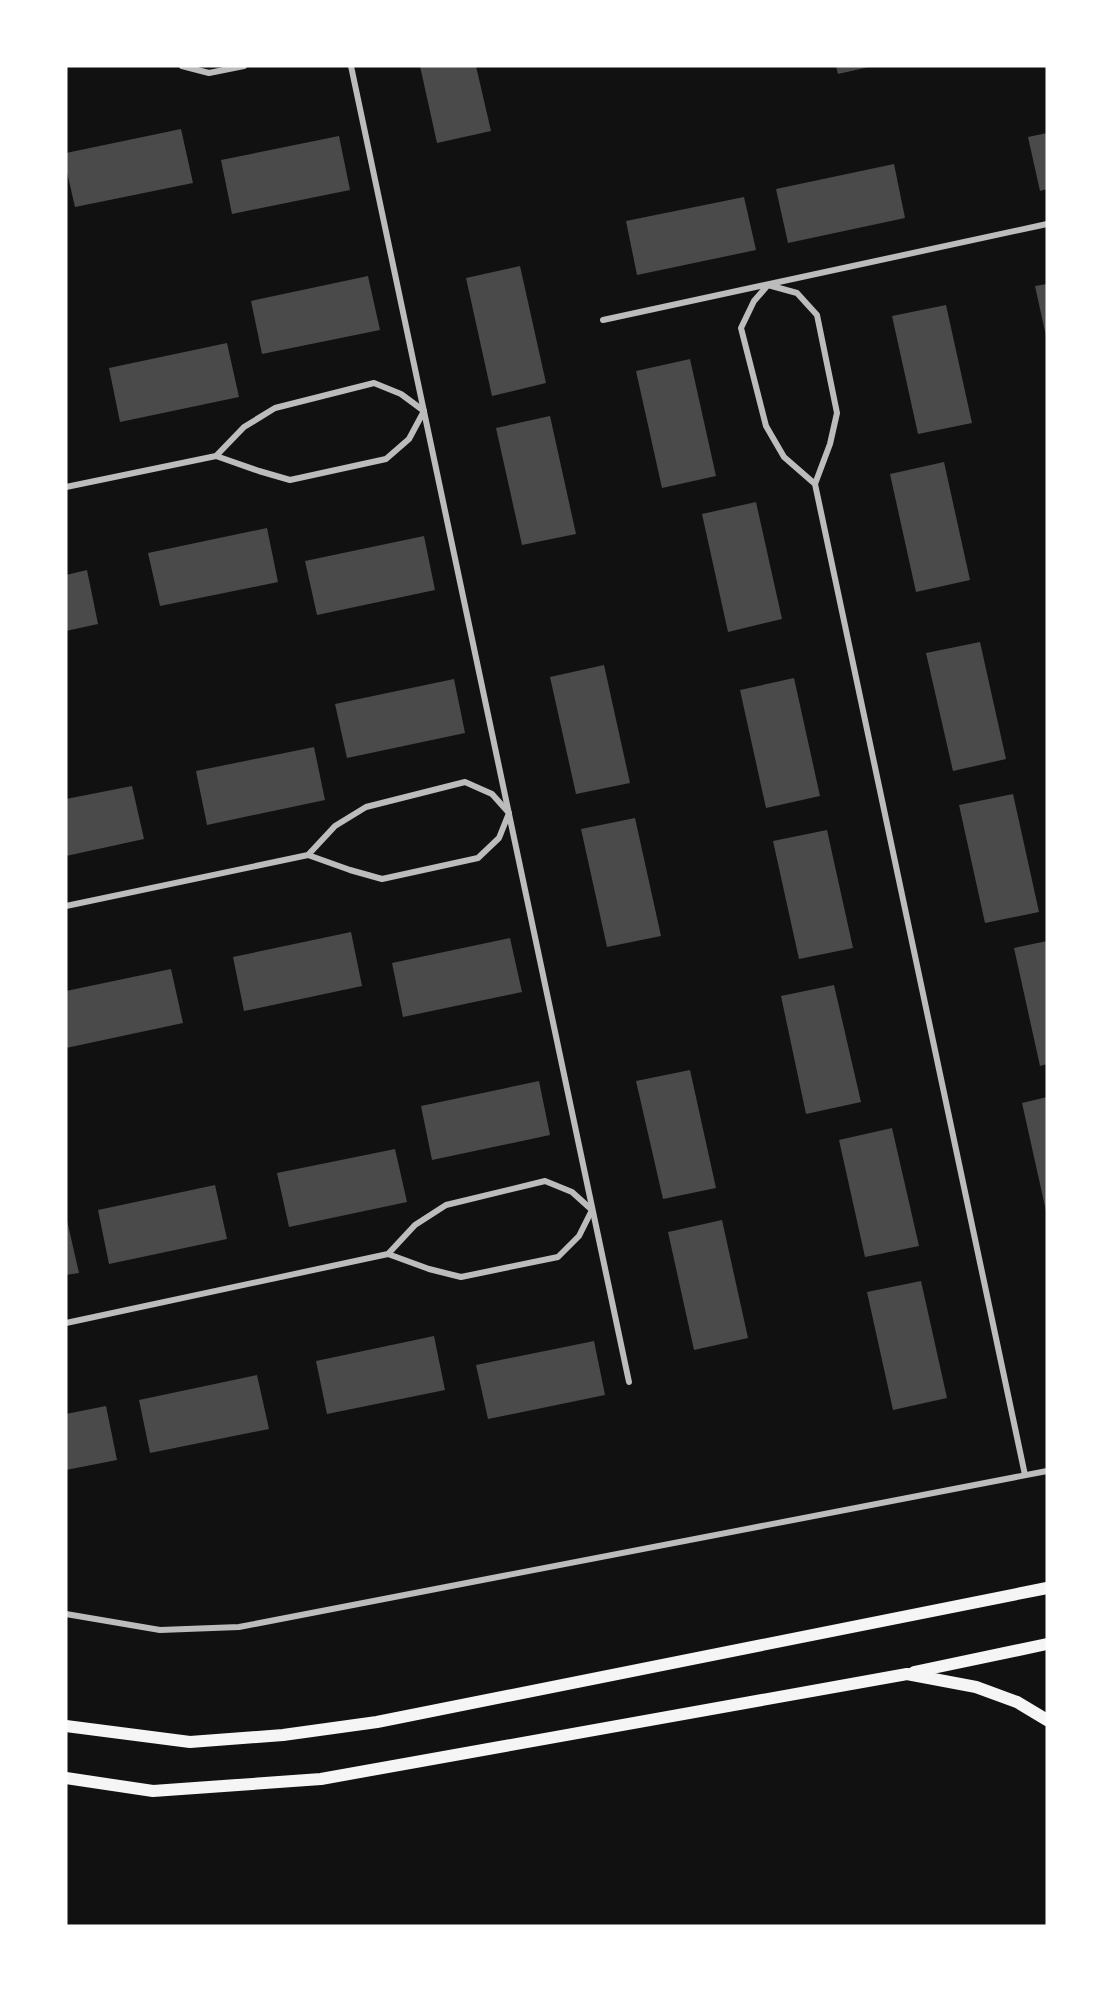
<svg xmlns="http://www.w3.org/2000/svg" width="1113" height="1992" viewBox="0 0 1113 1992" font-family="Inter,sans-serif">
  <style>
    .building { fill: #4a4a4a }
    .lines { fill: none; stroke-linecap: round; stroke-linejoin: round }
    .minor { stroke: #bcbcbc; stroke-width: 6 }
    .secondary { stroke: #f5f5f5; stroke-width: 12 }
  </style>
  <rect width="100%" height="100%" fill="#111"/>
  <g class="building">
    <path d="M 420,66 L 476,66 L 491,131 L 437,143 Z"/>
    <path d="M 836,66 L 869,66 L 869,67 L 838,74 Z"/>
    <path d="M 181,129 L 193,183 L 75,207 L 66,168 L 66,153 Z"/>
    <path d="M 1047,133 L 1047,189 L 1040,191 L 1028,137 Z"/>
    <path d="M 339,136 L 350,190 L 232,214 L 221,160 Z"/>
    <path d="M 894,164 L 905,218 L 788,243 L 776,189 Z"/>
    <path d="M 744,197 L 756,250 L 637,275 L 626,221 Z"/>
    <path d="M 520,266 L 546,383 L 492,396 L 466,278 Z"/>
    <path d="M 368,276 L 380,330 L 262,354 L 251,301 Z"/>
    <path d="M 1047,284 L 1047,336 L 1046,336 L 1035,286 Z"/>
    <path d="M 946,305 L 972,423 L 918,434 L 892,316 Z"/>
    <path d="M 227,343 L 239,397 L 120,422 L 109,368 Z"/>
    <path d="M 690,359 L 716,476 L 662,488 L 636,371 Z"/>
    <path d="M 550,416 L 576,534 L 522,545 L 496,428 Z"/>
    <path d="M 944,462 L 970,580 L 916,592 L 890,474 Z"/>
    <path d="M 756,502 L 782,619 L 728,632 L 702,514 Z"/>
    <path d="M 267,528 L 278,582 L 160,606 L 148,553 Z"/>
    <path d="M 424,536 L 435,590 L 317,615 L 305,561 Z"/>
    <path d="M 87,570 L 98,624 L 66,631 L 66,575 Z"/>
    <path d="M 980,642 L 1006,759 L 953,771 L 926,653 Z"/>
    <path d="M 604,665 L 630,783 L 576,794 L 550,677 Z"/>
    <path d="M 794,678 L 820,796 L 766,808 L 740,690 Z"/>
    <path d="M 454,679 L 465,733 L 347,758 L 335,704 Z"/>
    <path d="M 314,747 L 325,800 L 207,825 L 196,771 Z"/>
    <path d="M 132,786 L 144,839 L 66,856 L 66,799 Z"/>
    <path d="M 1013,794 L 1039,912 L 985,923 L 959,805 Z"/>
    <path d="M 635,818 L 661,936 L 607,947 L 581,829 Z"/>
    <path d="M 827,830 L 853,948 L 799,959 L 773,841 Z"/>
    <path d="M 351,932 L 362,986 L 244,1011 L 233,957 Z"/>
    <path d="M 510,938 L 522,992 L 403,1017 L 392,963 Z"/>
    <path d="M 1047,941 L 1047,1064 L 1040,1066 L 1014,948 Z"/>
    <path d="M 171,969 L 183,1023 L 66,1048 L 66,991 Z"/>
    <path d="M 834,985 L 861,1102 L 806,1114 L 781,996 Z"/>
    <path d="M 690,1070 L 716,1188 L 663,1199 L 636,1081 Z"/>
    <path d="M 539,1081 L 550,1135 L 432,1160 L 421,1106 Z"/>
    <path d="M 1047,1097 L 1047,1211 L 1046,1211 L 1022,1103 Z"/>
    <path d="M 892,1128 L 919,1246 L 865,1257 L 839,1140 Z"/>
    <path d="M 395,1149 L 407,1202 L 289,1227 L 277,1173 Z"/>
    <path d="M 215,1185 L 227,1239 L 109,1264 L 98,1210 Z"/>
    <path d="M 66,1216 L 79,1273 L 66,1275 Z"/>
    <path d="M 722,1220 L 748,1338 L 694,1350 L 668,1232 Z"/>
    <path d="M 921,1281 L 947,1398 L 893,1410 L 867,1292 Z"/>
    <path d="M 434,1336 L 445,1390 L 327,1414 L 316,1361 Z"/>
    <path d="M 594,1341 L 605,1395 L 488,1419 L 476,1365 Z"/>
    <path d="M 257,1375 L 269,1429 L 150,1453 L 139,1400 Z"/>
    <path d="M 106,1406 L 117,1460 L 66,1470 L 66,1414 Z"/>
  </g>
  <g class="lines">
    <g class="minor">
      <path d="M 182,66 L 209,73 L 244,66"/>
      <path d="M 351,66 L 629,1382"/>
      <path d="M 603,320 L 1047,224"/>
      <path d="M 815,484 L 784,457 L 766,426 L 741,328 L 754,301 L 768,285 L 797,293 L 817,315 L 837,413 L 830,444 L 815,484 L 1025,1475"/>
      <path d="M 66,487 L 216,456 L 259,471 L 290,480 L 386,459 L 409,439 L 424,411 L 401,394 L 374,383 L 275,408 L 244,427 L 216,456"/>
      <path d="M 66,906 L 308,855 L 350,870 L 382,879 L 478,858 L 499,838 L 509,813 L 492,794 L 465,782 L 366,807 L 335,826 L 308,855"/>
      <path d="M 66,1323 L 388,1254 L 429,1269 L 461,1277 L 558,1257 L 579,1236 L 592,1210 L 572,1192 L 545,1181 L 446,1205 L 415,1225 L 388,1254"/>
      <path d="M 66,1614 L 160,1630 L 239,1627 L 1047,1471"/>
    </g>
    <g class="secondary">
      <path d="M 914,1672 L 1047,1644"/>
      <path d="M 66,1726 L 190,1742 L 283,1735 L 377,1722 L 1047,1588"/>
      <path d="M 66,1778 L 153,1791 L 321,1779 L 907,1674 L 976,1687 L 1017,1702 L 1047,1720"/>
    </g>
  </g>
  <rect width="1113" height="1992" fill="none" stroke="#ffffff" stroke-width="135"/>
</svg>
